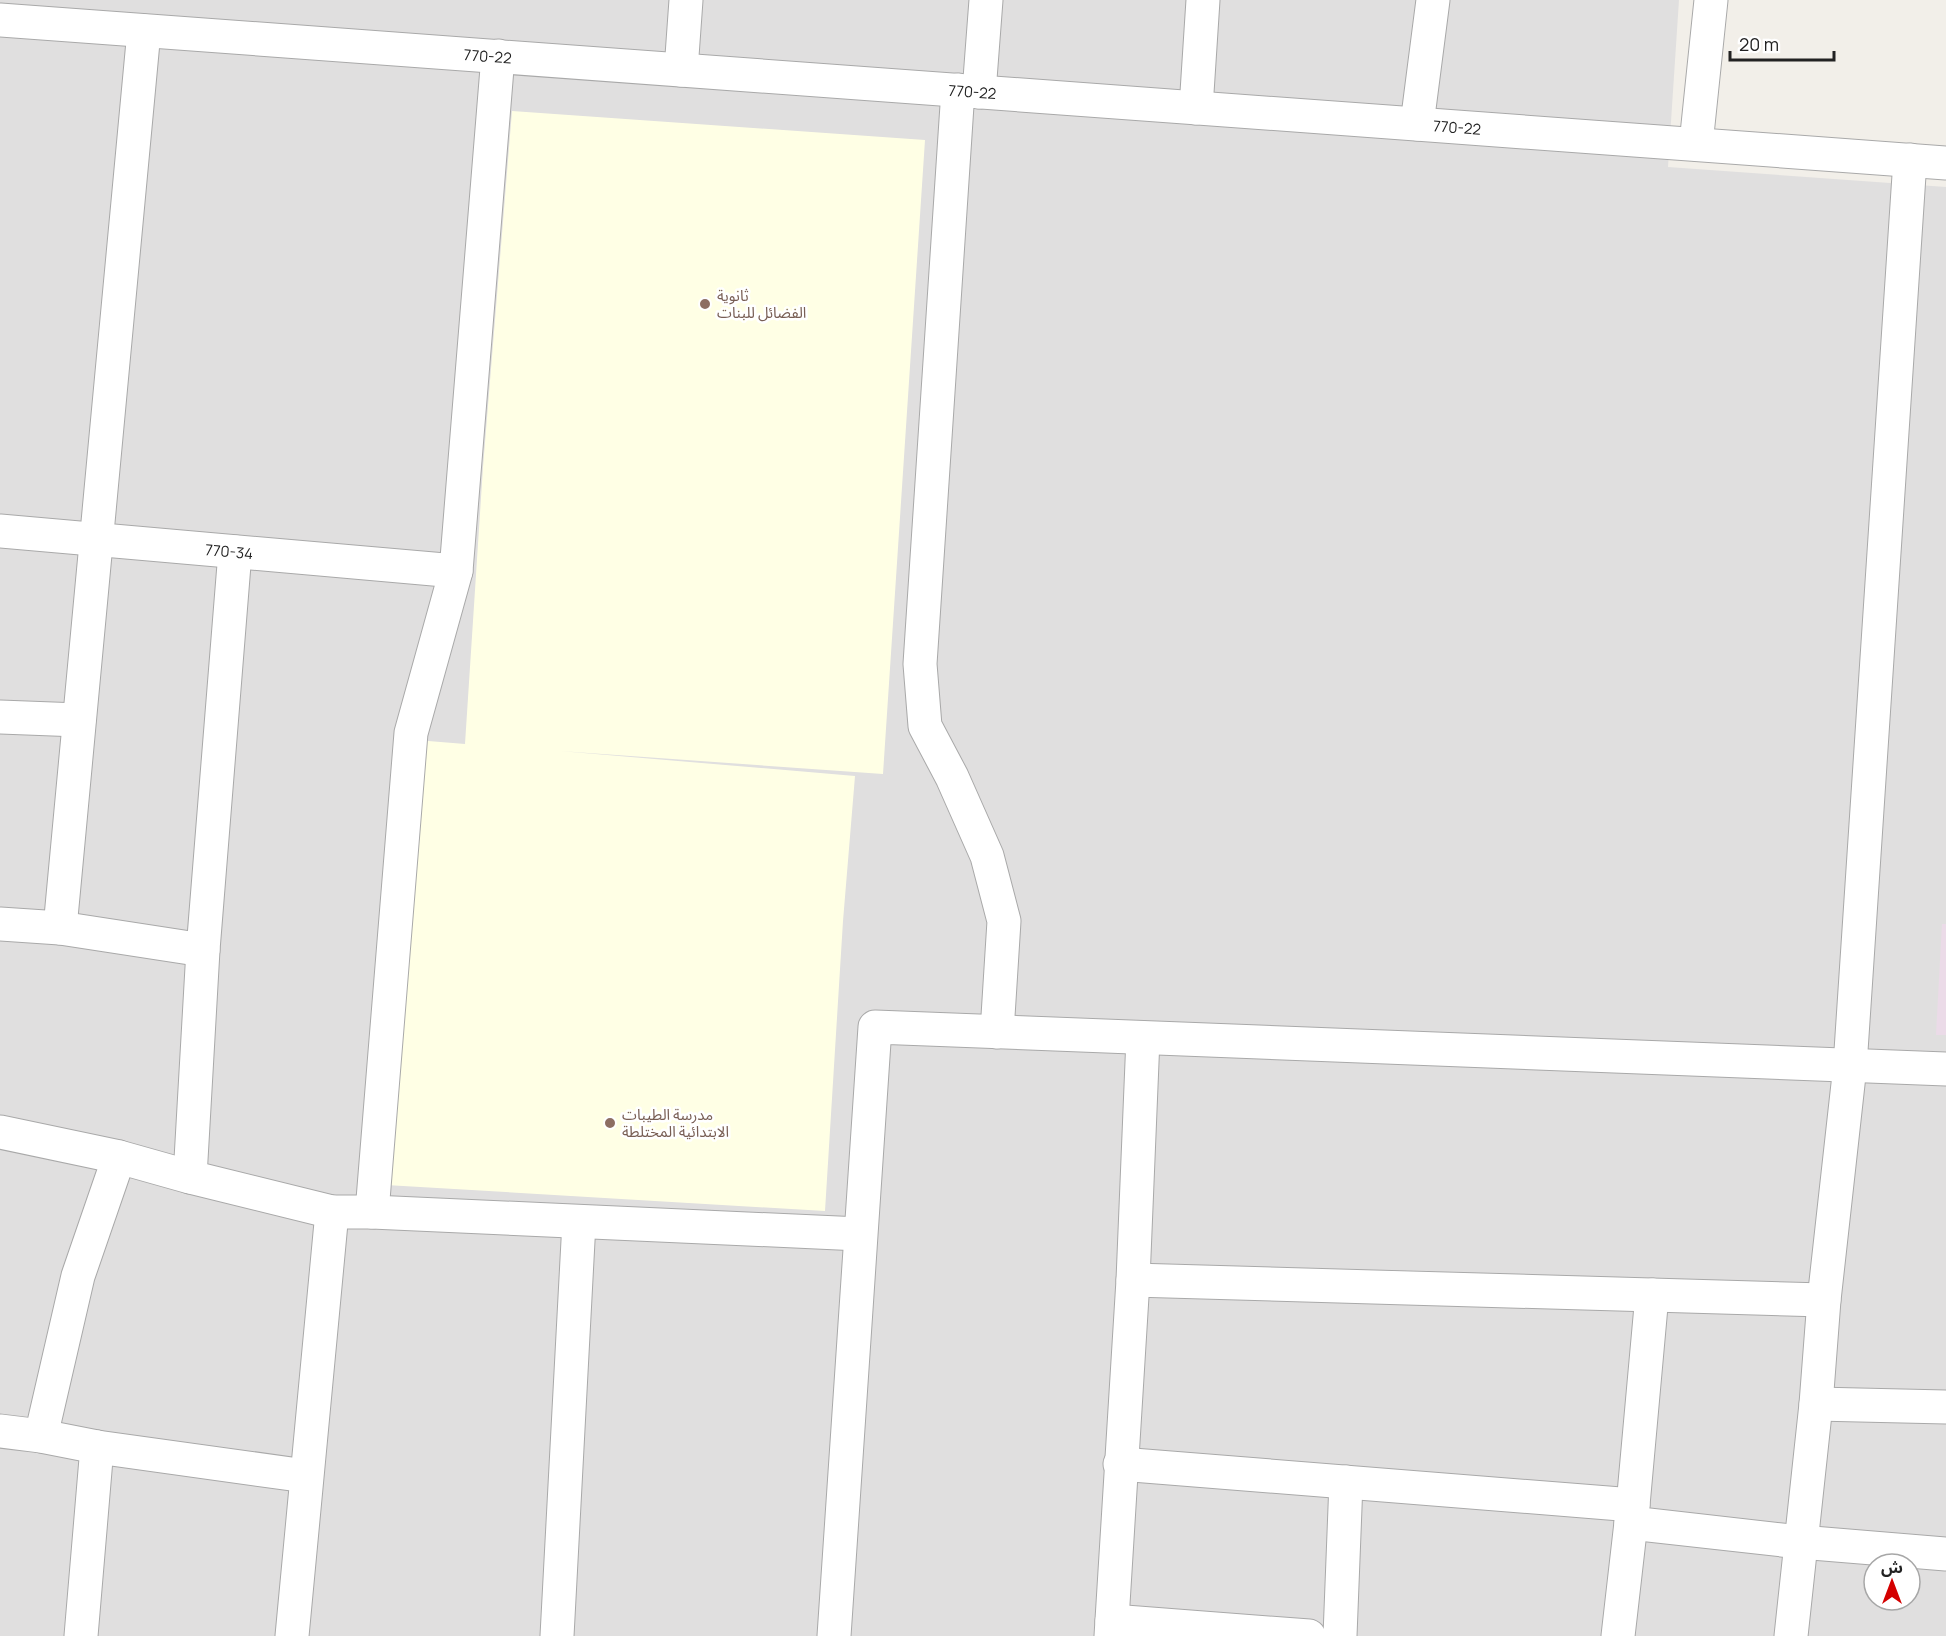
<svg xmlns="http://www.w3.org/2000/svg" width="1946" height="1636" viewBox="0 0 1946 1636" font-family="Manrope,'Noto Sans Arabic',sans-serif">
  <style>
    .residential { fill: #e0dfdf; fill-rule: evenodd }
    .industrial { fill: #ebdbe8 }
    .education { fill: #ffffe5 }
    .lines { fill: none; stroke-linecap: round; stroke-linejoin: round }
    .minor-casing { stroke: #a9a9a9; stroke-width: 35 }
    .minor { stroke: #fff; stroke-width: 33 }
    .education-dot { fill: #8d6e63; stroke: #fff; stroke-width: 2 }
    .labels { text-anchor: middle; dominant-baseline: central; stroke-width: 5; stroke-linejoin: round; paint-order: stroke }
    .street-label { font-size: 15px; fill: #222; stroke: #fff }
    .education-label { font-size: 15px; fill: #785e54; stroke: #fff; text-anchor: start }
  </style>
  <rect width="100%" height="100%" fill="#f2efe9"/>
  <path class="residential" d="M 0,0 L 1679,0 L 1668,167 L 1946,187 L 1946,1636 L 0,1636 ZM 1874,1564 L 1910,1564 L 1910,1600 L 1874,1600 Z"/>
  <path class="industrial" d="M 1942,924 L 1946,924 L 1946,1035 L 1936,1035 Z"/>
  <path class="education" d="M 512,111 L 925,140 L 883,774 L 560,751 L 855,776 L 843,921 L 825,1211 L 386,1185 L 416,740 L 465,744 L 483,467 Z"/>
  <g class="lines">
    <g class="minor-casing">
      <g id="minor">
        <path id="s1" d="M 0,20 L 1946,163"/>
        <path d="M 681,70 L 686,0"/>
        <path d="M 958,90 L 920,664 L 925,726 L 952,777 L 987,856 L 1004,921 L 997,1032"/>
        <path d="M 979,92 L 986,0"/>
        <path d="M 1196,108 L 1203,0"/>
        <path d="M 1417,124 L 1433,0"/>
        <path d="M 1696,144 L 1711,0"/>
        <path id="s2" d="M 0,531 L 456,571"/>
        <path d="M 0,717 L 79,720"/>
        <path d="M 0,924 L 60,928 L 203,950"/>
        <path d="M 60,928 L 144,31"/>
        <path d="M 0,1132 L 119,1157 L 190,1177 L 332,1212 L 372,1212 L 860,1234"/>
        <path d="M 190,1177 L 203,950 L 235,552"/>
        <path d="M 372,1212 L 411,733 L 456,571 L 498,56"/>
        <path d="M 1133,1280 L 1824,1300"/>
        <path d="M 1816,1404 L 1946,1407"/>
        <path d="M 0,1431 L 41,1436 L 97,1447 L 306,1476"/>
        <path d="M 41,1436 L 78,1276 L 119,1157"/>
        <path d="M 1120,1464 L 1633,1505"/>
        <path d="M 1631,1523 L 1800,1542 L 1946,1554"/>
        <path d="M 1112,1621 L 1309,1636"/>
        <path d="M 81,1636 L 97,1447"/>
        <path d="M 292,1636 L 332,1212"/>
        <path d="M 557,1636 L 579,1222"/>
        <path d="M 834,1636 L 875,1027 L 1946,1069"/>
        <path d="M 1111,1636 L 1133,1280 L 1143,1038"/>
        <path d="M 1340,1636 L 1346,1482"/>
        <path d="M 1618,1636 L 1633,1505 L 1652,1295"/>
        <path d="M 1791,1636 L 1816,1404 L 1824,1300 L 1850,1066 L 1910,160"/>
      </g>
    </g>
    <use href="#minor" class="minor"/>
  </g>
  <g class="education-dot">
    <circle cx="705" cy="304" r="6"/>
    <circle cx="610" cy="1123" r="6"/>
  </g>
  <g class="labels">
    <g class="street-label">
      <text stroke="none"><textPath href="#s1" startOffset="489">770-22</textPath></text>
      <text stroke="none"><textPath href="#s1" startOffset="975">770-22</textPath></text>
      <text stroke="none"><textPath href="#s1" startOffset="1461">770-22</textPath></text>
      <text stroke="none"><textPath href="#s2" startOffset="230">770-34</textPath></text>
    </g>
    <g class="education-label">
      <text x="717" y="295">ثانوية<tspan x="717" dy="17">الفضائل للبنات</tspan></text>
      <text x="622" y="1114">مدرسة الطيبات<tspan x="622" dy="17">الابتدائية المختلطة</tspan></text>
    </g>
  </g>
  <g transform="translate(1892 1582)"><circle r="28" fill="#ffffff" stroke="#a7a7a7" stroke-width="1.5"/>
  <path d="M0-4.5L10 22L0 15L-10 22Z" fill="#d40000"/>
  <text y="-9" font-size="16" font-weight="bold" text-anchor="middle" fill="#222222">ش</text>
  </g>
  <path d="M1730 51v9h104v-9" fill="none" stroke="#222222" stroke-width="3"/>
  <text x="1739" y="51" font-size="18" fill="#222222" stroke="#ffffff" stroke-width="4.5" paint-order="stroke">20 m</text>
</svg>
